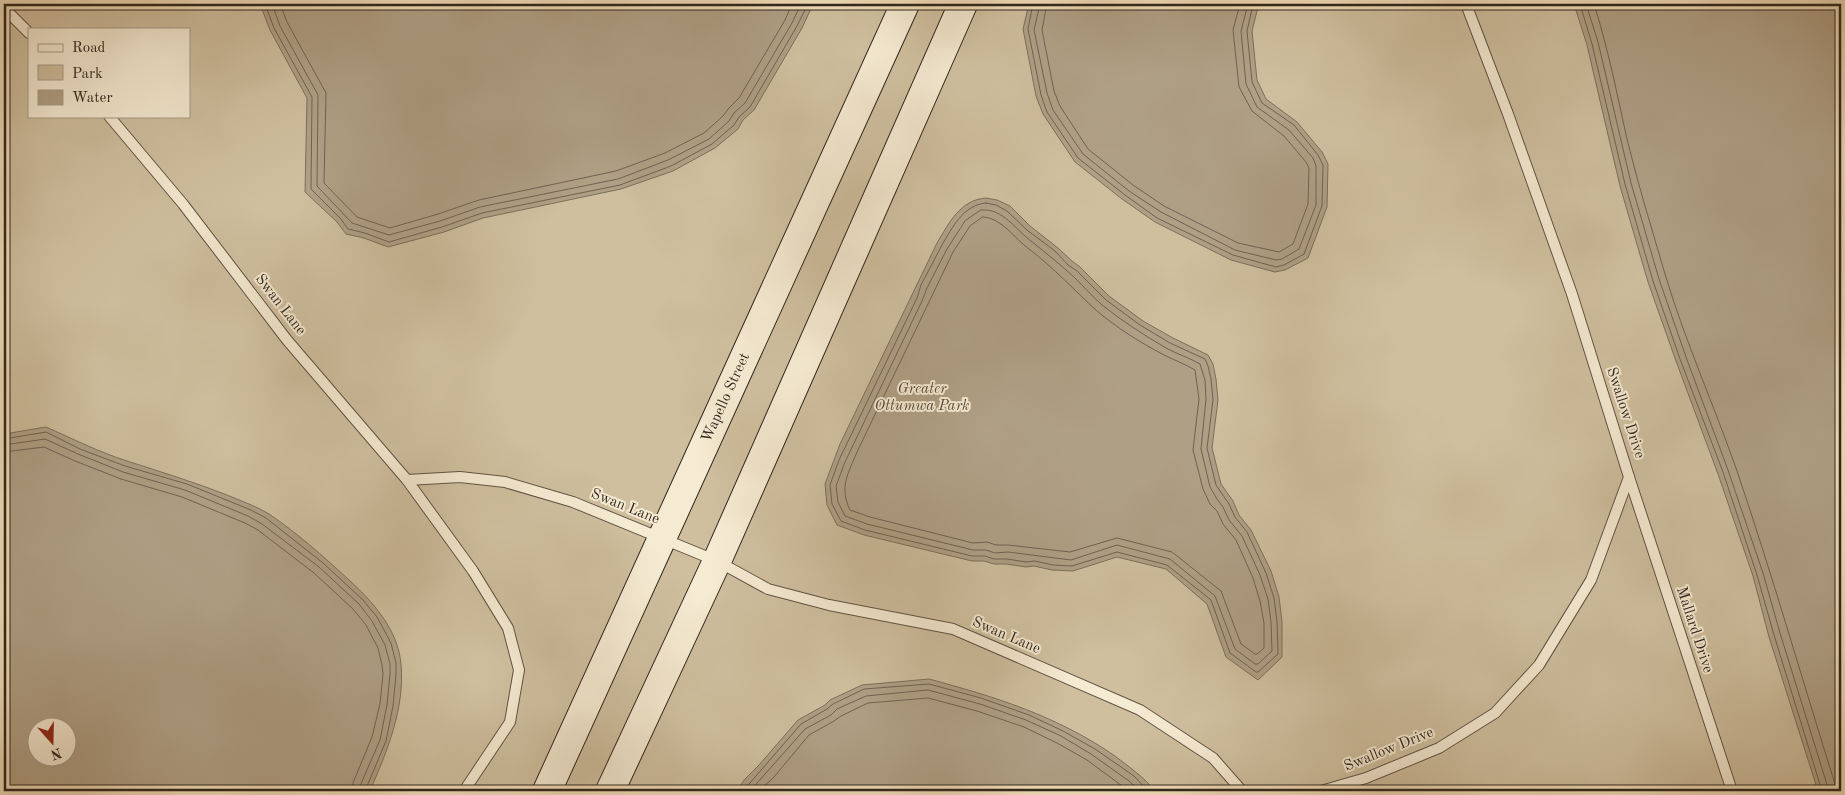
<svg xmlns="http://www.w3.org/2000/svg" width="1845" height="795" viewBox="0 0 1845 795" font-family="'Old Standard TT',serif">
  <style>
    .green { fill: #cfbf9f; stroke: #80725e; fill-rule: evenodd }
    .water { fill: #af9f85; stroke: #7c6f5c; fill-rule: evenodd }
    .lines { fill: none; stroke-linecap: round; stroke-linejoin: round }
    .shore { stroke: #706252; stroke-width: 1 }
    .lane-casing { stroke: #605445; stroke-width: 12 }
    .secondary-casing { stroke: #30261e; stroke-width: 30 }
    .lane { stroke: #f5ead2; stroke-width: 10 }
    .secondary { stroke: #f5ead2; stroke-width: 28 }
    .labels { text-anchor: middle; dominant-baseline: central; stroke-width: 4; stroke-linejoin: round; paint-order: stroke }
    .street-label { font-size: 15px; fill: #30261e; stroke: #f5ead2 }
    .park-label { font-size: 15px; font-style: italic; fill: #584c3e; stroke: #f5ead2 }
  </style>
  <rect width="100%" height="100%" fill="#f0deba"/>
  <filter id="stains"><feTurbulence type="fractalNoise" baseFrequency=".004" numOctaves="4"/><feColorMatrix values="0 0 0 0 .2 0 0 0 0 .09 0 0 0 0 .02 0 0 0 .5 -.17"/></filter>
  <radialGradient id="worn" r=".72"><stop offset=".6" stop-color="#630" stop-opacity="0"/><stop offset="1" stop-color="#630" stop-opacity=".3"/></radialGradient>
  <path class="green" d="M 4,4 L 1841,4 L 1841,791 L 4,791 ZM 29,29 L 189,29 L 189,116 L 29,116 ZM 38,728 L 68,728 L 68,758 L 38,758 Z"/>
  <g class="water">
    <path d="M 260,4 L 813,4 L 802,28 L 754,110 L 743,120 L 738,129 L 715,148 L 673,171 L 621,189 L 483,218 L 444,232 L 388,247 L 364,238 L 346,234 L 337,222 L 305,192 L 307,98 L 270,30 Z"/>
    <path d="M 1029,4 L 1265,4 L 1257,11 L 1252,31 L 1257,80 L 1266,99 L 1297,122 L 1322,152 L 1328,164 L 1327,207 L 1308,258 L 1285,270 L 1275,272 L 1231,260 L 1155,222 L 1122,199 L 1075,162 L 1043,114 L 1036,96 L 1023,29 Z"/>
    <path d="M 1574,4 L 1841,4 L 1841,791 L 1818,791 L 1769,637 L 1753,576 L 1718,474 L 1676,361 L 1648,282 L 1620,186 L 1587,45 Z"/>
    <path d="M 986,198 L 997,200 L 1010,206 L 1030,226 L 1058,248 L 1072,261 L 1080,267 L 1109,296 L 1143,321 L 1173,338 L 1208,355 L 1213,364 L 1216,379 L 1218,400 L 1212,448 L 1221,484 L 1233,501 L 1239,515 L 1251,530 L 1271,571 L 1279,597 L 1282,622 L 1282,657 L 1258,680 L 1226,657 L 1207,604 L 1166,569 L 1117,557 L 1073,571 L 1052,570 L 1034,566 L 1026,567 L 1006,564 L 994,564 L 984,561 L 972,561 L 864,535 L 837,525 L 827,505 L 825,484 L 840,444 L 937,243 C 949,223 960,200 986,198 Z"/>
    <path d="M 46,427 C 73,439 99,452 127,461 C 161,472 194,482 227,495 C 241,501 256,506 269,514 C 297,533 323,556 348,579 C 372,601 398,629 401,664 C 405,709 387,751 370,791 L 4,791 L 4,434 ZM 38,728 L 68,728 L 68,758 L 38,758 Z"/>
    <path d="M 929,679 C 996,697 1057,716 1115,756 C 1129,767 1144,777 1155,791 L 736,791 L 745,779 L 759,765 L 798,720 L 825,705 L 830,700 L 862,685 Z"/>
  </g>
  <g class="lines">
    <g class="shore">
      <path d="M 265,4 L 274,28 L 312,97 L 311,189 L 341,219 L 348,229 L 365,233 L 389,242 L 442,227 L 482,213 L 620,185 L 671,166 L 712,144 L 734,125 L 739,117 L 750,107 L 797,26 L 808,4"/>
      <path d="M 272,4 L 280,26 L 318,95 L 317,186 L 352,223 L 389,235 L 440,221 L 480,207 L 618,179 L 668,160 L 709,139 L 729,121 L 734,113 L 745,103 L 792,23 L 801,4"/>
      <path d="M 280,4 L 287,22 L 326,93 L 324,183 L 357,217 L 390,228 L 438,214 L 479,200 L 616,171 L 665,153 L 704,133 L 723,116 L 729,108 L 739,98 L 785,20 L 792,4"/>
      <path d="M 1033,4 L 1028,29 L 1041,95 L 1047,112 L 1078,158 L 1125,195 L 1157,218 L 1233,255 L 1276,267 L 1284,265 L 1304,254 L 1322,206 L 1323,165 L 1318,155 L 1294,125 L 1262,103 L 1252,82 L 1247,31 L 1252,9 L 1257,4"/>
      <path d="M 1040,4 L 1034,30 L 1047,93 L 1053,110 L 1083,154 L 1129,191 L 1161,212 L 1235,250 L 1276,260 L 1282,259 L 1299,249 L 1316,205 L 1316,166 L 1313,158 L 1289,130 L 1257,107 L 1246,84 L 1241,31 L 1248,4"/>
      <path d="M 1047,4 L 1042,30 L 1054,91 L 1060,106 L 1088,149 L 1133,185 L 1164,206 L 1238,243 L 1279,252 L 1293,244 L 1308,204 L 1309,168 L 1306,162 L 1284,136 L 1252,111 L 1239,87 L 1233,30 L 1240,4"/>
      <path d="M 1580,4 L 1592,44 L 1625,184 L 1653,281 L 1680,359 L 1723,472 L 1757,575 L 1774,635 L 1822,791"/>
      <path d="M 1586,4 L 1598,42 L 1631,183 L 1659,279 L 1686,357 L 1728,470 L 1763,573 L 1780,633 L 1829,791"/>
      <path d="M 1594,4 C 1608,48 1617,94 1627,139 C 1638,185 1652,229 1665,274 C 1685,341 1714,405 1737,471 C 1772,574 1802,679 1835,784 L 1836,791"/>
      <path d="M 986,203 L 996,205 L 1007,211 L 1027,230 L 1055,251 L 1068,265 L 1077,271 L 1106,300 L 1140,325 L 1170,343 L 1205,359 L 1208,366 L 1211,379 L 1213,400 L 1207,448 L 1216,485 L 1229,504 L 1235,517 L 1247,532 L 1266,573 L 1274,598 L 1277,622 L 1278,654 L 1258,672 L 1256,672 L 1230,653 L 1211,600 L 1167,565 L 1117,552 L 1072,566 L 1053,565 L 1035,561 L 1026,562 L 1007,559 L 994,559 L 985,556 L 972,556 L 865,530 L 841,521 L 832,504 L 830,485 L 839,460 L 917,298 L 921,285 L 942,245 C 952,228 963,205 986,203 Z"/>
      <path d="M 981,210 C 1003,208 1016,230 1031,241 C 1046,253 1061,265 1075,278 C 1084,287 1093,297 1102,305 C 1122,321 1144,335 1166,348 C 1177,354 1190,358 1200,364 L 1205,380 L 1206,399 L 1201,449 L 1210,487 L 1217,499 L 1223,507 L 1229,520 L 1242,536 L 1260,575 L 1268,599 L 1271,622 L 1272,651 L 1258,664 L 1255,664 L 1235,649 L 1215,596 L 1170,559 L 1117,545 L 1071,560 L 1008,552 L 995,553 L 986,550 L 973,550 L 867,524 L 845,516 L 838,502 L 836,486 L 845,462 L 922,301 L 927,288 L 947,249 L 965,221 Z"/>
      <path d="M 983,217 C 1002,218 1015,239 1029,249 C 1054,268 1074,290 1097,311 C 1117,328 1141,343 1164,355 C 1174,360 1185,364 1195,370 L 1199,399 L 1193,450 L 1203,489 L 1210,504 L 1217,511 L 1223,524 L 1236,540 L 1253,578 L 1260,601 L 1264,623 L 1264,648 L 1257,654 L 1255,654 L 1241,644 L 1221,591 L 1172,552 L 1117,538 L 1070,552 L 1008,545 L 996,545 L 987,542 L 973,543 L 870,517 L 850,510 C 839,487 848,474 857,452 L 953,252 L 970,226 Z"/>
      <path d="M 4,439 L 46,432 L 80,449 L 125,466 L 187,484 L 251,510 L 266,518 L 323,563 L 363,600 L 377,617 L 391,643 L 396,663 L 396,674 L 393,706 L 386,741 L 365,791"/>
      <path d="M 4,445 L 45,439 L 78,454 L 123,472 L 185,490 L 248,516 L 262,524 L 319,567 L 359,604 L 372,621 L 385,645 L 390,664 L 390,674 L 387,705 L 380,740 L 360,786 L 359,791"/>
      <path d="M 4,452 L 44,447 L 75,461 L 121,479 L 182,497 L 245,523 L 258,530 L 314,573 L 353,609 L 366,625 L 378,648 L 382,665 L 383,674 L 380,704 L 372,737 L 353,783 L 352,791"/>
      <path d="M 743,791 L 801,724 L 827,709 L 833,704 L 864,689 L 929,684 L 981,698 L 1029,715 L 1063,731 L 1095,749 L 1134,776 L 1148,791"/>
      <path d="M 750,791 L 805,729 L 831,715 L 837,709 L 866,696 L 928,690 L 980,704 L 1026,720 L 1061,736 L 1091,754 L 1129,781 L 1140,791"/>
      <path d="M 759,791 L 774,777 L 809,735 L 834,721 L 841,716 L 868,703 L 928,698 L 977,711 L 1024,727 L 1057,743 L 1087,760 L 1129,791"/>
    </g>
    <g class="lane-casing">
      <g id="lane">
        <path d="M 4,8 L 29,33"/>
        <path d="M 109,116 L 183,204 L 287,340 L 407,480 L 460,477 L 505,482 L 573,502 L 717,561 L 768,589 L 829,605 L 953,629 L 1140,710 L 1213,758 L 1242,791"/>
        <path d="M 1629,477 L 1732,791"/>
        <path d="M 407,480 L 473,571 L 508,628 L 519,670 L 510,722 L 464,791"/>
        <path d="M 1321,791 L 1366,778 L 1439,748 L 1495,713 L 1539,665 L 1591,580 L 1629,477 L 1572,294 L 1508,114 L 1466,4"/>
      </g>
    </g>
    <g class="secondary-casing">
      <g id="secondary">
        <path id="s1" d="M 547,791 L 905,4"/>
        <path d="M 610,791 L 717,561 L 963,4"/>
      </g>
    </g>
    <use href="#lane" class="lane"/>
    <use href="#secondary" class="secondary"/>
  </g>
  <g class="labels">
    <g class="street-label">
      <text transform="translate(280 305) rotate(52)">Swan Lane</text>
      <text stroke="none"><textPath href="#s1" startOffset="432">Wapello Street</textPath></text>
      <text transform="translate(1625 413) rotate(72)">Swallow Drive</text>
      <text transform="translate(625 507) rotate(22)">Swan Lane</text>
      <text transform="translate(1694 630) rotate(72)">Mallard Drive</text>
      <text transform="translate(1006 636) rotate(23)">Swan Lane</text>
      <text transform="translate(1389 750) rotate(-22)">Swallow Drive</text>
    </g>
    <g class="park-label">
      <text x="922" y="389">Greater<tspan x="922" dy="17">Ottumwa Park</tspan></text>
    </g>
  </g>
  <rect width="1845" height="795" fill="none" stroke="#f0deba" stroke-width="20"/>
  <rect x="5" y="5" width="1835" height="785" fill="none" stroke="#30261e" stroke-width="2.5"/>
  <rect x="10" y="10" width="1825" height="775" fill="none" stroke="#30261e"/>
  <rect x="28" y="28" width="162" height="90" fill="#f5ead2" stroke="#a69c8a"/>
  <rect x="38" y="44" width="25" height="8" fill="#f5ead2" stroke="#a69c8a"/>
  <text x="72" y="52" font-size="15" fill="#30261e">Road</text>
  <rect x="38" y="65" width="25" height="15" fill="#cfbf9f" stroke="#a69c8a"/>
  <text x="72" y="78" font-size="15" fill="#30261e">Park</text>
  <rect x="38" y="90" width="25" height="15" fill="#af9f85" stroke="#a69c8a"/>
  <text x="72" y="102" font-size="15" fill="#30261e">Water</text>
  <g transform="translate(52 742) rotate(160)"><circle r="24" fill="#f5ead2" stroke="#a69c8a"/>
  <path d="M0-4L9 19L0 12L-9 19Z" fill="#8f2418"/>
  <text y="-8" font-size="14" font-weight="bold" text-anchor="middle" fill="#30261e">N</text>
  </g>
  <rect width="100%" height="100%" filter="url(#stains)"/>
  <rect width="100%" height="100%" fill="url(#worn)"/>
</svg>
